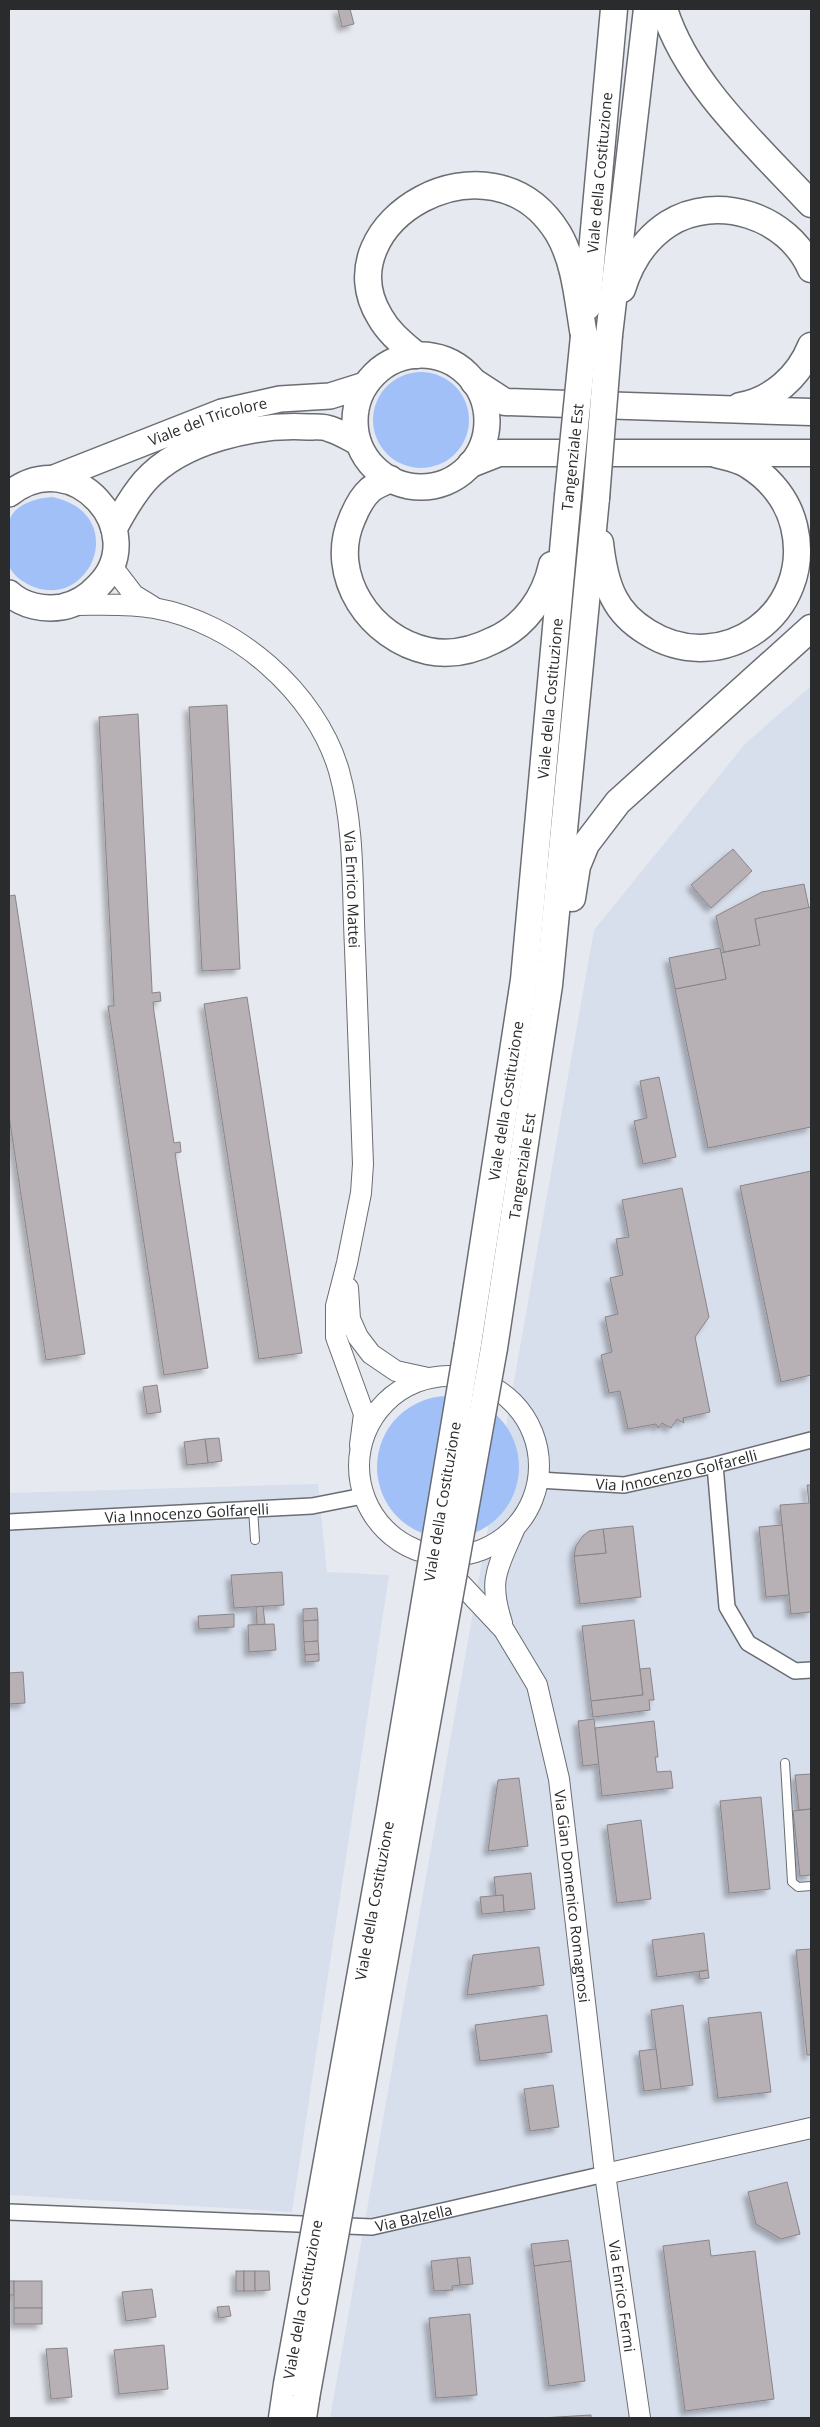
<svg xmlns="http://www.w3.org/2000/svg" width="820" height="2427" viewBox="0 0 820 2427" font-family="'Open Sans',sans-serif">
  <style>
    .built { fill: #d8dfec }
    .green { fill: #a2c0f8 }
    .building { fill: #b7b1b5; stroke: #8a8589; filter: url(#shadow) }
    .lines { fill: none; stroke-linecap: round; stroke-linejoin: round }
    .service-casing { stroke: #6a6d72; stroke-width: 10 }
    .minor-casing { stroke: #6a6d72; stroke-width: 18 }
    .tertiary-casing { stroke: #6a6d72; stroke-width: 22 }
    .primary-casing { stroke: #6a6d72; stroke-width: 28 }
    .trunk-casing { stroke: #6a6d72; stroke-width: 29 }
    .service { stroke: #fff; stroke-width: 8 }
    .minor { stroke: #fff; stroke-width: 15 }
    .tertiary { stroke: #fff; stroke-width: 20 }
    .primary { stroke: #fff; stroke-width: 25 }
    .trunk { stroke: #fff; stroke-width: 26 }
    .trunk-bridge-casing { stroke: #6a6d72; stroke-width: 29; stroke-linecap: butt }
    .trunk-bridge { stroke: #fff; stroke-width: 26 }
    .labels { text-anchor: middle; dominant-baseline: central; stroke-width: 4; stroke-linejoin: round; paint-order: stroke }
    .street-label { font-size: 15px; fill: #292b2d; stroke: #fff }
  </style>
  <defs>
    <filter id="shadow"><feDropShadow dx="-4.5" dy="4.5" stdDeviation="2.5" flood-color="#0004"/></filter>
  </defs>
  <rect width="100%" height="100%" fill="#e6e9f0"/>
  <g class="built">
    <path d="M 811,686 L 811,2418 L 330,2418 L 594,930 L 745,744 Z"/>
    <path d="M 318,1484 L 327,1572 L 389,1575 L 292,2212 L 9,2195 L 9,1493 Z"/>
  </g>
  <g class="green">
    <circle cx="421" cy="420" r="48"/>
    <path d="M 52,497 C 130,513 92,609 34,587 C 24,583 15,577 10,568 C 7,562 9,552 9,545 C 9,538 7,529 9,522 C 13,504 37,498 52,497 Z"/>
    <circle cx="448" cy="1467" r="71"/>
  </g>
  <g class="building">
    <path d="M 338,9 L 350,9 L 354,24 L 342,27 Z"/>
    <path d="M 227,705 L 240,969 L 202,971 L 189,707 Z"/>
    <path d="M 138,714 L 152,989 L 152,993 L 160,992 L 161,1001 L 153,1002 L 154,1012 L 174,1143 L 180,1142 L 181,1152 L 175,1153 L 208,1368 L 164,1375 L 108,1006 L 114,1006 L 99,717 Z"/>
    <path d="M 733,849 L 752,871 L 711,908 L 691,885 Z"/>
    <path d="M 804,884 L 809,908 L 755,919 L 760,945 L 724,952 L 716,916 L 762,892 Z"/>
    <path d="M 15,895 L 85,1354 L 46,1360 L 9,1116 L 9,896 Z"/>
    <path d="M 811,907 L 811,1127 L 708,1148 L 675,989 L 726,979 L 721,953 L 760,945 L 755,919 Z"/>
    <path d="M 720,948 L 726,979 L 675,989 L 669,958 Z"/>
    <path d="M 247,997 L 302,1353 L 259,1359 L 204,1004 Z"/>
    <path d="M 659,1077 L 676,1157 L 643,1164 L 634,1121 L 647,1118 L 640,1081 Z"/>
    <path d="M 811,1171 L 811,1375 L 781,1382 L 740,1186 Z"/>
    <path d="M 682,1188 L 709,1317 L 695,1337 L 710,1412 L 683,1418 L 684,1423 L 677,1419 L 671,1428 L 662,1423 L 658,1428 L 656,1424 L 628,1429 L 620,1391 L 609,1393 L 601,1355 L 612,1352 L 605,1317 L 618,1314 L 610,1278 L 623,1275 L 616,1239 L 629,1237 L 622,1200 Z"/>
    <path d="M 157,1385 L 161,1412 L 147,1414 L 143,1387 Z"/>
    <path d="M 219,1438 L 222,1461 L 208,1463 L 205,1439 Z"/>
    <path d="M 205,1439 L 208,1463 L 187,1465 L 184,1442 Z"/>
    <path d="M 807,1485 L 811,1485 L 811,1612 L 791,1614 L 780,1505 L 809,1503 Z"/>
    <path d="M 782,1525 L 789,1595 L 766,1597 L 759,1527 Z"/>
    <path d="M 633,1526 L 641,1597 L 580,1604 L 574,1556 L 606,1553 L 603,1529 Z"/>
    <path d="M 603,1529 L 606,1553 L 574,1556 L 576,1546 L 583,1536 L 589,1531 Z"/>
    <path d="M 282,1572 L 284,1605 L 234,1608 L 231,1575 Z"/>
    <path d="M 263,1606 L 265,1624 L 257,1625 L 256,1607 Z"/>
    <path d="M 317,1608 L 318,1620 L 303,1621 L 303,1609 Z"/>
    <path d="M 234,1614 L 234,1627 L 199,1629 L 198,1616 Z"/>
    <path d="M 318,1620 L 318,1641 L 304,1642 L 303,1621 Z"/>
    <path d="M 634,1620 L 643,1695 L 591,1701 L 582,1626 Z"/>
    <path d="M 274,1624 L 276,1650 L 249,1652 L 248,1625 Z"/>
    <path d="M 318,1641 L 319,1654 L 305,1655 L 304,1642 Z"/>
    <path d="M 319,1654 L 319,1661 L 305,1662 L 305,1655 Z"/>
    <path d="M 650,1668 L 654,1700 L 649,1700 L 650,1710 L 593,1717 L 591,1701 L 643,1695 L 640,1669 Z"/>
    <path d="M 23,1672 L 25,1703 L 9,1704 L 9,1673 Z"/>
    <path d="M 594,1719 L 599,1764 L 583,1766 L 578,1721 Z"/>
    <path d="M 654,1721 L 658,1757 L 655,1757 L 657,1772 L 671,1771 L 673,1788 L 602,1796 L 595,1728 Z"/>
    <path d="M 811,1774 L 811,1809 L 799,1810 L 795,1775 Z"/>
    <path d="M 519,1778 L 528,1846 L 488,1851 L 498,1780 Z"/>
    <path d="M 761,1797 L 770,1889 L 729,1893 L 720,1801 Z"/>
    <path d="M 811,1809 L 811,1875 L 800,1876 L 793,1811 Z"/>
    <path d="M 641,1820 L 651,1899 L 617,1903 L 607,1825 Z"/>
    <path d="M 531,1873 L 535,1909 L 504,1912 L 503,1895 L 496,1896 L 494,1877 Z"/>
    <path d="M 503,1895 L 504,1912 L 482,1914 L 480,1897 Z"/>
    <path d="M 704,1933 L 708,1970 L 657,1977 L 652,1940 Z"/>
    <path d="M 539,1947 L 544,1985 L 467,1995 L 473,1955 Z"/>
    <path d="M 811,1949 L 811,2055 L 807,2055 L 796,1950 Z"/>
    <path d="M 708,1970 L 709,1978 L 700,1979 L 699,1972 Z"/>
    <path d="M 683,2005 L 693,2085 L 661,2089 L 651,2010 Z"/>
    <path d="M 761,2012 L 771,2092 L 718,2098 L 708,2018 Z"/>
    <path d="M 547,2015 L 552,2052 L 480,2061 L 475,2025 Z"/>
    <path d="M 656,2049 L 661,2089 L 644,2091 L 639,2051 Z"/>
    <path d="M 553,2085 L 559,2127 L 530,2131 L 524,2089 Z"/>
    <path d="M 787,2182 L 800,2234 L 781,2239 L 756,2224 L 748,2192 Z"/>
    <path d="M 568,2240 L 571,2261 L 534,2266 L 531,2244 Z"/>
    <path d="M 709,2240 L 711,2256 L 755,2251 L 774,2399 L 685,2411 L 663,2246 Z"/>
    <path d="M 470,2257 L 473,2284 L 460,2285 L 457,2258 Z"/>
    <path d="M 457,2258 L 460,2285 L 452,2286 L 453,2290 L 434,2291 L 431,2261 Z"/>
    <path d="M 571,2261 L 585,2381 L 549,2386 L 534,2266 Z"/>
    <rect x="236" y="2271" width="8" height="20"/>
    <rect x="244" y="2271" width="11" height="20"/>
    <path d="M 255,2271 L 269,2271 L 270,2290 L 255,2291 Z"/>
    <rect x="9" y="2281" width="5" height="14"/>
    <rect x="14" y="2281" width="28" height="27"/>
    <path d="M 152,2289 L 156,2317 L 126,2321 L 122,2292 Z"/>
    <path d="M 229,2306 L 231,2316 L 219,2318 L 217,2307 Z"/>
    <rect x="14" y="2308" width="28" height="16"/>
    <path d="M 470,2314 L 477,2395 L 436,2398 L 429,2318 Z"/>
    <path d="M 164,2345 L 168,2389 L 119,2394 L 114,2350 Z"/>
    <path d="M 67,2348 L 72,2397 L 51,2399 L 46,2349 Z"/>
    <path d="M 591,2415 L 591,2418 L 541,2418 Z"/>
  </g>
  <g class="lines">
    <g class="service-casing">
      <g id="service">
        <path d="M 253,1508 L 255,1540"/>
        <path d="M 785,1763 L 792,1882 L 798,1887 L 811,1886"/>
      </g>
    </g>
    <g class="minor-casing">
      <g id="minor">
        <path d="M 715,1465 L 727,1607 L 748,1643 L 795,1671 L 811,1670"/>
        <path id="s1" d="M 538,1480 L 624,1485 L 715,1465 L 811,1440"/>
        <path id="s2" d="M 9,1522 L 312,1506 L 363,1496"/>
        <path id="s3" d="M 9,2212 L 372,2227 L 605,2174"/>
      </g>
    </g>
    <g class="tertiary-casing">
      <g id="tertiary">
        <path d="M 111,565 L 134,595 L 152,606"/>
        <path id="s4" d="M 71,605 C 99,605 127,603 154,608 C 235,622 316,692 339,771 C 355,828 352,890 355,948 C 357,1020 360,1092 363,1164 L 361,1193 L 347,1263 L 336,1306 L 336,1337 L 364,1414 L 360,1445"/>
        <path d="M 348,1288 L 350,1319 L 358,1337 L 371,1354 L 396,1371 L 428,1378"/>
        <circle cx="449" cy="1466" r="90"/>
        <path id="s5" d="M 445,1567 L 504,1630 L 537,1685 L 559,1779 L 605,2174 L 640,2418"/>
        <path d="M 502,1623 C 488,1580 497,1569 514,1530"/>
        <path d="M 605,2174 L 811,2128"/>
      </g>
    </g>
    <g class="primary-casing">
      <g id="primary">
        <circle cx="421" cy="421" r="66"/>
        <path id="s6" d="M 54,478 L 222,412 L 280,399 L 330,396 L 365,385"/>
        <path d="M 9,494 C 74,442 152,533 98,586 C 88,597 77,604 62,607 C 44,610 23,606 9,593"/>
        <path d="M 114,529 C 123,512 132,496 145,481 C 182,440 255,424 308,427 C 315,427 324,426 330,429 C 340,432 349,438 358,442"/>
      </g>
    </g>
    <g class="trunk-casing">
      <g id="trunk">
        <path d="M 664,9 C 687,84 759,148 811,204"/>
        <path d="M 622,289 C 630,263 645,239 668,224 C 717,193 788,216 811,269"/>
        <path id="s7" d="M 587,307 L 614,9"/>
        <path d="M 609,335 L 647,9"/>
        <path d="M 416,355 C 402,343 389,333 380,317 C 322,223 491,124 558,233 C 576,263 578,303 584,336"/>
        <path d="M 474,382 L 505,402 L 811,412"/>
        <path d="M 740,406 C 773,400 799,376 811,346"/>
        <path d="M 471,464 L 499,453 L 811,453"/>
        <path d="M 390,479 C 383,483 375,485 370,490 C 361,498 356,509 352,519 C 327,576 371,639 428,651 C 451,656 474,650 494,640 C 525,626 545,597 552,565"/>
        <path d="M 600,543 C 602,561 605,581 614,598 C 621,612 634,624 647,632 C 723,680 815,612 794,526 C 788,501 771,479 748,465 C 739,459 726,457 716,454"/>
        <path d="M 572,898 L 577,866 L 586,844 L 618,802 L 811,628"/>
        <path id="s8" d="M 468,1344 L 524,980 L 568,496"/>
        <path id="s9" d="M 494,1348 L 549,985 L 596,498"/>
        <path d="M 282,2418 L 287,2384"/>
        <path d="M 303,2418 L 306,2398"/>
      </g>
    </g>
    <use href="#service" class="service"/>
    <use href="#minor" class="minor"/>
    <use href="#tertiary" class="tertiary"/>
    <use href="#primary" class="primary"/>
    <use href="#trunk" class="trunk"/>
    <g class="trunk-bridge-casing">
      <g id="trunk-bridge">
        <path d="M 568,496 L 584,336"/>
        <path d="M 596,498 L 609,335"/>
        <path id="s10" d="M 287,2384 L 389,1816 L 468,1344"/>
        <path d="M 306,2398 L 494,1348"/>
      </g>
    </g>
    <use href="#trunk-bridge" class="trunk-bridge"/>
  </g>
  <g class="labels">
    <g class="street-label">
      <text stroke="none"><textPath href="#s7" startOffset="135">Viale della Costituzione</textPath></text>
      <text stroke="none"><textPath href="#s6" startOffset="164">Viale del Tricolore</textPath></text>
      <text transform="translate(572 457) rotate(-84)">Tangenziale Est</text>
      <text stroke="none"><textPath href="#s8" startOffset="651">Viale della Costituzione</textPath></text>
      <text stroke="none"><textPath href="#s4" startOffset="461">Via Enrico Mattei</textPath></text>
      <text stroke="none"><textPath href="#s8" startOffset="246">Viale della Costituzione</textPath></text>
      <text stroke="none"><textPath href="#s9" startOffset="184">Tangenziale Est</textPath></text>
      <text stroke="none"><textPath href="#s1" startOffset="140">Via Innocenzo Golfarelli</textPath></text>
      <text stroke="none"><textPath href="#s10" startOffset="896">Viale della Costituzione</textPath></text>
      <text stroke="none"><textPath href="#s2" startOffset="178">Via Innocenzo Golfarelli</textPath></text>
      <text stroke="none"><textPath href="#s5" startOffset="365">Via Gian Domenico Romagnosi</textPath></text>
      <text stroke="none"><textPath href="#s10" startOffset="491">Viale della Costituzione</textPath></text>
      <text stroke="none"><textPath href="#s3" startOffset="406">Via Balzella</textPath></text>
      <text stroke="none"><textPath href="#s5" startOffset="768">Via Enrico Fermi</textPath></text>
      <text stroke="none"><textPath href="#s10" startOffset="86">Viale della Costituzione</textPath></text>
    </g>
  </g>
  <rect width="820" height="2427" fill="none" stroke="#292b2d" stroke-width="20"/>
</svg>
